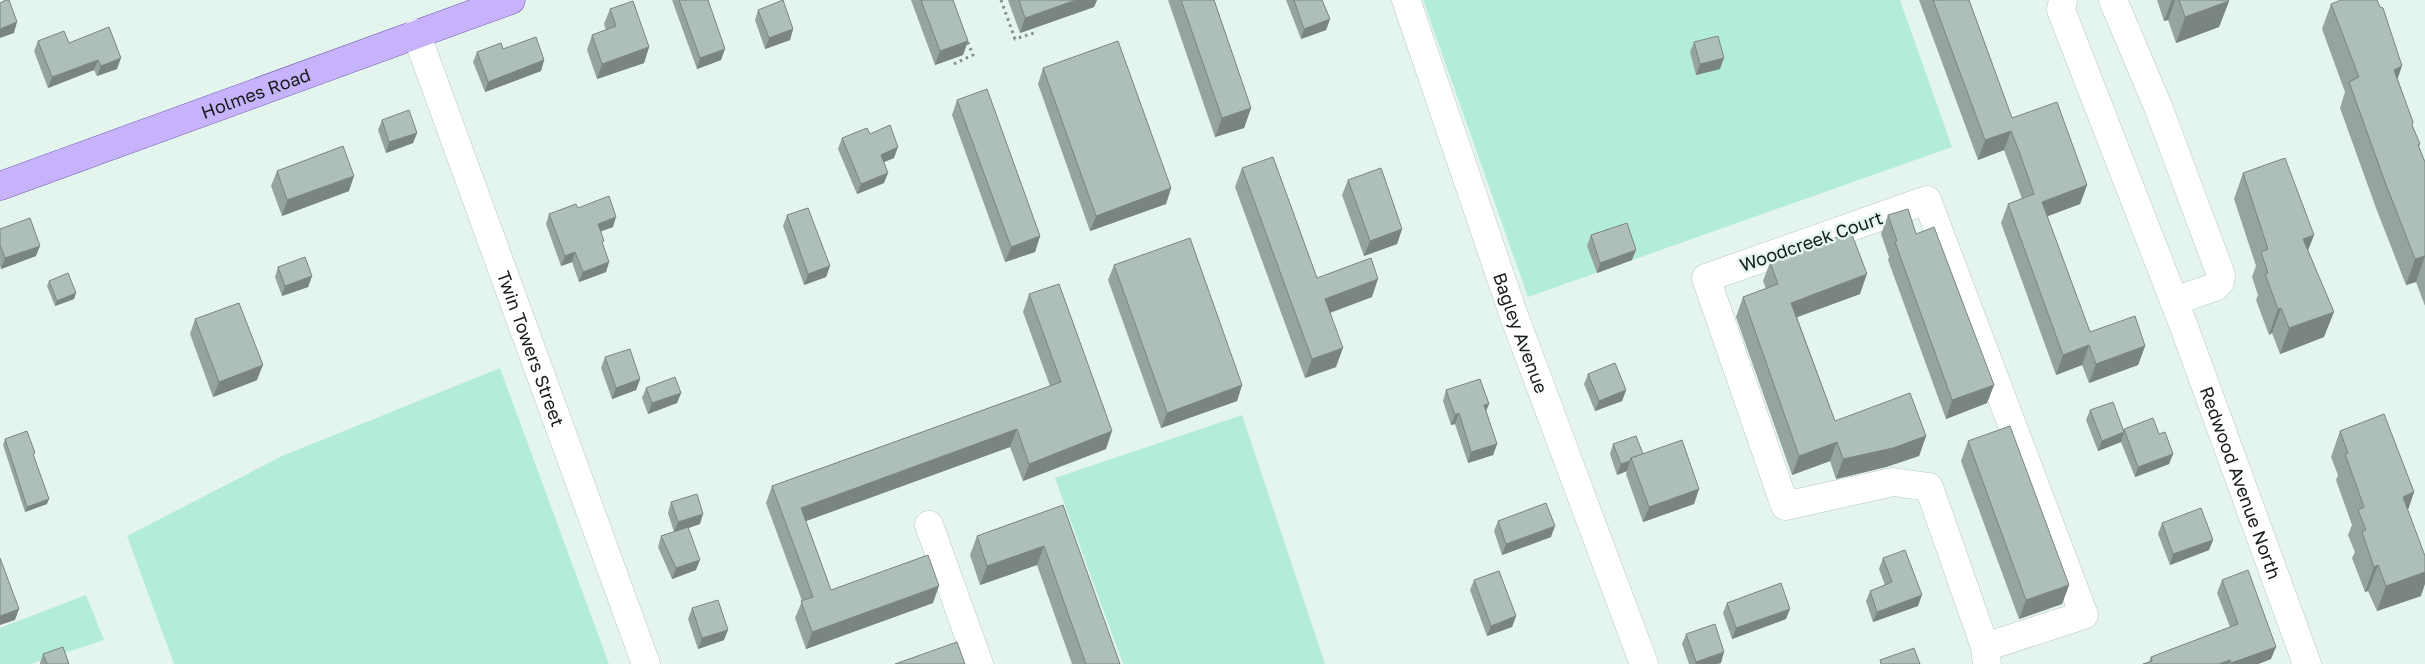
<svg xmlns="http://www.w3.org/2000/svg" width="2425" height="664" viewBox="0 0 2425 664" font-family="'Golos Text',sans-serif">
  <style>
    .green { fill: #b3edd8 }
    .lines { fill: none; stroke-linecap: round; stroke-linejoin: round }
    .minor-casing { stroke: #b8c8c1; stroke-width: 29 }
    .major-casing { stroke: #705eab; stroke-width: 29 }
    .path { stroke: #828e89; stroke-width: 3; stroke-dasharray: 2.5 4; stroke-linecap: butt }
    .minor { stroke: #fff; stroke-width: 28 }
    .major { stroke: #c6b3fb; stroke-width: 28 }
    .wall { fill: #96a39e }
    .shaded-wall { fill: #7a8581 }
    .building { fill: #aebeb8; stroke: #7a8581 }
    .labels { text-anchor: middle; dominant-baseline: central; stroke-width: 5; stroke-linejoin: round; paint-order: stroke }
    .street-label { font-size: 18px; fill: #171d1b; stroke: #e4f5ee }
  </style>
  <rect width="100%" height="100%" fill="#e4f5ee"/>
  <g class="green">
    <path d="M 1423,0 L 1900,0 L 1952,147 L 1528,297 Z"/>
    <path d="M 500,368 L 609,664 L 174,664 L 127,536 L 282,456 Z"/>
    <path d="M 1242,415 L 1325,664 L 1123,664 L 1055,478 Z"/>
    <path d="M 86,595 L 104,640 L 31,664 L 0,664 L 0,628 Z"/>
  </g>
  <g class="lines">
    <g class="minor-casing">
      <g id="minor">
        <path id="s1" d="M 1406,0 L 1513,313 L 1644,664"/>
        <path id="s2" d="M 2063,0 L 2061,10 L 2183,324 L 2307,664"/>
        <path d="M 2113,0 L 2159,109 L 2221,275 L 2220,282 L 2215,287 L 2174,301"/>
        <path id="s3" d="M 416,33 L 646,664"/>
        <path d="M 929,525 L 979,664"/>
        <path d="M 1985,647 L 2084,615 L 1927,200 L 1706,278 L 1785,506 L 1893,482 L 1929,487 L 1985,647 L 1987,664"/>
      </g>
    </g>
    <g class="major-casing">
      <g id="major">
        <path id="s4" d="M 0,186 L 511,0"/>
      </g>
    </g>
    <g class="path">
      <path d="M 1001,0 L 1015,39 L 1034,33"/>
      <path d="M 954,64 L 973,55 L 966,38"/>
    </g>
    <use href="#minor" class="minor"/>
    <use href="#major" class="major"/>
  </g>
  <g class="wall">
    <path d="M 672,0 L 708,0 L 721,60 L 697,69 Z"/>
    <path d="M 911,0 L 953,0 L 968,41 L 963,55 L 935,65 Z"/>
    <path d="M 1008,0 L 1097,0 L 1094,7 L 1020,33 Z"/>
    <path d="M 1168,0 L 1214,0 L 1251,108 L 1244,128 L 1215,137 Z"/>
    <path d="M 1286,0 L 1322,0 L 1330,19 L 1326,30 L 1301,39 Z"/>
    <path d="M 1919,0 L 1969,0 L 2012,118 L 2087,185 L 2080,204 L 2047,216 L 2090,332 L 2145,346 L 2138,365 L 2089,383 L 2082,365 L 2056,375 L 2001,223 L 2008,204 L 2022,199 L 2012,171 L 2004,150 L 1978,160 Z"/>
    <path d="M 2157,0 L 2228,0 L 2229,1 L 2219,27 L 2176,43 L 2168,20 L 2164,21 Z"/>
    <path d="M 2331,4 L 2398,79 L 2412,125 L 2420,144 L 2419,147 L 2425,162 L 2425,306 L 2416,282 L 2406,285 L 2376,208 L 2340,108 L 2345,92 L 2322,29 Z"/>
    <path d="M 610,9 L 649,47 L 644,63 L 597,79 L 587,50 L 592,35 L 606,30 L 604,24 Z"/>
    <path d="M 758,10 L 793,29 L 790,40 L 765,49 L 755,20 Z"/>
    <path d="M 38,41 L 69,43 L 117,69 L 97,76 L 94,70 L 48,88 L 34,51 Z"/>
    <path d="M 1694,42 L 1720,69 L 1696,75 L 1690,52 Z"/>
    <path d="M 503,49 L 544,60 L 541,71 L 485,92 L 473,62 L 477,52 Z"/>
    <path d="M 1043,68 L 1171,188 L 1166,204 L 1090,231 L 1038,84 Z"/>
    <path d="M 957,100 L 1040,236 L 1035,252 L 1005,262 L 952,115 Z"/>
    <path d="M 382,120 L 417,133 L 413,143 L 386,153 L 378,130 Z"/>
    <path d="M 870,134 L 894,158 L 884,162 L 884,183 L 857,194 L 838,149 L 842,138 Z"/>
    <path d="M 1242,168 L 1317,278 L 1372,297 L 1330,313 L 1336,367 L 1305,378 L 1235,187 Z"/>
    <path d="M 277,171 L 349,191 L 282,216 L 271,186 Z"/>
    <path d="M 2243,173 L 2308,250 L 2324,337 L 2280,354 L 2272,333 L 2269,335 L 2256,300 L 2258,295 L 2252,277 L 2256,266 L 2234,199 Z"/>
    <path d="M 1348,180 L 1402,229 L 1397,244 L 1364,256 L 1342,195 Z"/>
    <path d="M 578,208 L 613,227 L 601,231 L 603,245 L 609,262 L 606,272 L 579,282 L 572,262 L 561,266 L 546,224 L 549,214 Z"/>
    <path d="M 787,215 L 830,266 L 826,277 L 804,285 L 783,226 Z"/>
    <path d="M 1888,215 L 1916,234 L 1994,385 L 1987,403 L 1946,419 L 1888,260 L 1889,257 L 1881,234 Z"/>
    <path d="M 0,229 L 36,256 L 1,269 L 0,266 Z"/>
    <path d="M 1591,235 L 1632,260 L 1597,273 L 1587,246 Z"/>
    <path d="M 1770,262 L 1860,294 L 1797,317 L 1835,421 L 1926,436 L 1919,456 L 1886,467 L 1836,479 L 1830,461 L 1792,475 L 1736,317 L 1743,297 L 1766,289 L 1763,281 Z"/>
    <path d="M 1114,265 L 1242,385 L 1237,401 L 1161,428 L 1108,280 Z"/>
    <path d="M 278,267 L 312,276 L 308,287 L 282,296 L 275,277 Z"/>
    <path d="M 49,281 L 74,299 L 55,306 L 47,286 Z"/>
    <path d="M 1029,294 L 1106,449 L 1023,481 L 1010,447 L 806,521 L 831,590 L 933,603 L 806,649 L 795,618 L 802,601 L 766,503 L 772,486 L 1050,386 L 1023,312 Z"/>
    <path d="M 195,319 L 257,380 L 213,397 L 190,334 Z"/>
    <path d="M 605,357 L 640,379 L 636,390 L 612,399 L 601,368 Z"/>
    <path d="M 1588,374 L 1626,390 L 1622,401 L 1595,411 L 1584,384 Z"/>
    <path d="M 646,388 L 681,393 L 677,403 L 648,414 L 642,398 Z"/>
    <path d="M 1446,390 L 1486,411 L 1497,444 L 1493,455 L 1468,463 L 1455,424 L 1451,425 L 1443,401 Z"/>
    <path d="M 2090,410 L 2124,430 L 2159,434 L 2173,454 L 2169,464 L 2135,477 L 2121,442 L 2098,451 L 2086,420 Z"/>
    <path d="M 2340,431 L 2414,492 L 2408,510 L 2421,596 L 2377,611 L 2368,591 L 2365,592 L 2352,558 L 2355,552 L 2348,535 L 2352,525 L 2336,480 L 2338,475 L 2331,457 Z"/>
    <path d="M 5,439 L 34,457 L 47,504 L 25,512 L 3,445 Z"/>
    <path d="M 1968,441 L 2069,585 L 2062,604 L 2019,619 L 1961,461 Z"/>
    <path d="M 1613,444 L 1643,454 L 1699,489 L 1694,504 L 1643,522 L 1626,474 L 1627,471 L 1617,475 L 1610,454 Z"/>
    <path d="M 671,502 L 700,524 L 688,528 L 696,570 L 672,579 L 658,547 L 661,536 L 674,532 L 668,513 Z"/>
    <path d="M 1063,505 L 1120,664 L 1072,664 L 1037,565 L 980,585 L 970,555 L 977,536 Z"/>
    <path d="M 1498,521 L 1551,537 L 1502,555 L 1494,531 Z"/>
    <path d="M 2162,523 L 2213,540 L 2209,550 L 2170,565 L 2158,534 Z"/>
    <path d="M 1883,558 L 1918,606 L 1873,622 L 1866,601 L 1870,591 L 1885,585 L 1879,569 Z"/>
    <path d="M 1474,580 L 1516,616 L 1512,627 L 1487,636 L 1470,590 Z"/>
    <path d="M 2222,580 L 2271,659 L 2258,664 L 2143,664 L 2149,662 L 2151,657 L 2230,627 L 2217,593 Z"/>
    <path d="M 1727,603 L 1786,619 L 1732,639 L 1723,613 Z"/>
    <path d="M 692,608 L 724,640 L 698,649 L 688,619 Z"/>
    <path d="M 1686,634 L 1721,663 L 1717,664 L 1689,664 L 1682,644 Z"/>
    <path d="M 43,654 L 69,664 L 40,664 L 40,663 Z"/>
  </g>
  <g class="shaded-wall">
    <path d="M 1076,0 L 1097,0 L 1094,7 L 1020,33 L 1025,18 Z"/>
    <path d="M 2172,0 L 2175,0 L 2168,20 L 2164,21 Z"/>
    <path d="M 2229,1 L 2219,27 L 2176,43 L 2185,17 Z"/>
    <path d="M 1330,19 L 1326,30 L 1301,39 L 1304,29 Z"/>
    <path d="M 17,22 L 14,33 L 0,38 L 0,29 Z"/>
    <path d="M 793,29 L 790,40 L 765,49 L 769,38 Z"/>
    <path d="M 968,41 L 963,55 L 935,65 L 940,51 Z"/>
    <path d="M 649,47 L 644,63 L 597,79 L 602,64 Z"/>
    <path d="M 725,49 L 721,60 L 697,69 L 700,58 Z"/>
    <path d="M 121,58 L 117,69 L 97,76 L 101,66 Z"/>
    <path d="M 1724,58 L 1720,69 L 1696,75 L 1700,64 Z"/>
    <path d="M 98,60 L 94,70 L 48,88 L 52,77 Z"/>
    <path d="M 544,60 L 541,71 L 485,92 L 488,82 Z"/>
    <path d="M 2402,66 L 2393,92 L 2394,70 Z"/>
    <path d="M 1251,108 L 1244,128 L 1215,137 L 1222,118 Z"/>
    <path d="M 2011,131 L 2004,150 L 1978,160 L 1985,140 Z"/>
    <path d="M 417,133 L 413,143 L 386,153 L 389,142 Z"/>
    <path d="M 898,147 L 894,158 L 877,165 L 881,155 Z"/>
    <path d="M 888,173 L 884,183 L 857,194 L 861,184 Z"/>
    <path d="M 354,176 L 349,191 L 282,216 L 287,200 Z"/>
    <path d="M 2087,185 L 2080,204 L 2035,221 L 2042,202 Z"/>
    <path d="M 1171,188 L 1166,204 L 1090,231 L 1096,216 Z"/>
    <path d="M 616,217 L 613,227 L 594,234 L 598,224 Z"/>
    <path d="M 1402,229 L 1397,244 L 1364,256 L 1370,241 Z"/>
    <path d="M 2314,235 L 2304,261 L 2303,239 Z"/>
    <path d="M 1040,236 L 1035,252 L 1005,262 L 1011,247 Z"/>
    <path d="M 40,246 L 36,256 L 1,269 L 5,258 Z"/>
    <path d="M 1636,250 L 1632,260 L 1597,273 L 1600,263 Z"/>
    <path d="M 575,252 L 572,262 L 561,266 L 565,256 Z"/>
    <path d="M 2425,256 L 2416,282 L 2406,285 L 2415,259 Z"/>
    <path d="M 609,262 L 606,272 L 579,282 L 583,272 Z"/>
    <path d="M 830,266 L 826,277 L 804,285 L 808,274 Z"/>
    <path d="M 1867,274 L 1860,294 L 1784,322 L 1791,303 Z"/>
    <path d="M 312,276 L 308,287 L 282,296 L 285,286 Z"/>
    <path d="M 1378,279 L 1372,297 L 1318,317 L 1325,299 Z"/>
    <path d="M 76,293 L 74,299 L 55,306 L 57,301 Z"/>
    <path d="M 2281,308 L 2272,333 L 2269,335 L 2278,309 Z"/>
    <path d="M 2334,312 L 2324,337 L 2280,354 L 2289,328 Z"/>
    <path d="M 2089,345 L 2082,365 L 2056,375 L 2063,355 Z"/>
    <path d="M 2145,346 L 2138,365 L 2089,383 L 2096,364 Z"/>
    <path d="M 1343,348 L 1336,367 L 1305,378 L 1312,359 Z"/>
    <path d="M 263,365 L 257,380 L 213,397 L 219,382 Z"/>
    <path d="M 640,379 L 636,390 L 612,399 L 616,388 Z"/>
    <path d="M 1242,385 L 1237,401 L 1161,428 L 1167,413 Z"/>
    <path d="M 1994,385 L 1987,403 L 1946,419 L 1952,400 Z"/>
    <path d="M 1626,390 L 1622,401 L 1595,411 L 1599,401 Z"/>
    <path d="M 681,393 L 677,403 L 648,414 L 652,403 Z"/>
    <path d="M 1489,404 L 1485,414 L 1484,405 Z"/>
    <path d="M 1459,413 L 1455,424 L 1451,425 L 1455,415 Z"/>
    <path d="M 1017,429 L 1010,447 L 795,525 L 801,508 Z"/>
    <path d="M 1112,431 L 1106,449 L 1023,481 L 1029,464 Z"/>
    <path d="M 2124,432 L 2121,442 L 2098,451 L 2102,441 Z"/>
    <path d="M 1926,436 L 1919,456 L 1886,467 L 1836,479 L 1843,459 Z"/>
    <path d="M 1837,442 L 1830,461 L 1792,475 L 1799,456 Z"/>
    <path d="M 1497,444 L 1493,455 L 1468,463 L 1471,452 Z"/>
    <path d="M 2173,454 L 2169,464 L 2135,477 L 2138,467 Z"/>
    <path d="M 1630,461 L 1627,471 L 1617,475 L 1621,464 Z"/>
    <path d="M 1699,489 L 1694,504 L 1643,522 L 1649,507 Z"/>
    <path d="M 2414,492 L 2405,518 L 2403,497 Z"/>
    <path d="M 49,499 L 47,504 L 25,512 L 27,507 Z"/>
    <path d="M 703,514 L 700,524 L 674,533 L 678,522 Z"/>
    <path d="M 1555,526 L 1551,537 L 1502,555 L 1506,544 Z"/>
    <path d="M 2213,540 L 2209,550 L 2170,565 L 2173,554 Z"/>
    <path d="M 1044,546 L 1037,565 L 980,585 L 987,566 Z"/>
    <path d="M 700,560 L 696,570 L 672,579 L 676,568 Z"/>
    <path d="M 2378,565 L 2368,591 L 2365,592 L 2374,567 Z"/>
    <path d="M 2425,572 L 2425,584 L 2421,596 L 2377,611 L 2386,586 Z"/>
    <path d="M 2069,585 L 2062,604 L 2019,619 L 2026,600 Z"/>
    <path d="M 939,586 L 933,603 L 806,649 L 812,632 Z"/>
    <path d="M 1922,595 L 1918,606 L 1873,622 L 1877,612 Z"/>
    <path d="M 19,609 L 15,620 L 0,625 L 0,616 Z"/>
    <path d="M 1790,609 L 1786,619 L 1732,639 L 1736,628 Z"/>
    <path d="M 1516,616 L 1512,627 L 1487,636 L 1491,626 Z"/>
    <path d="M 728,630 L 724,640 L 698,649 L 702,638 Z"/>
    <path d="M 2276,647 L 2271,659 L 2258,664 L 2231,664 L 2231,663 Z"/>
    <path d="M 1724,652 L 1721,663 L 1717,664 L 1695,664 L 1696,662 Z"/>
    <path d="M 2230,660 L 2229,664 L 2219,664 Z"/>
  </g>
  <g class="building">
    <path d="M 6,0 L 9,0 L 17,22 L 0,29 L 0,3 Z"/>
    <path d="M 679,0 L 708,0 L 725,49 L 700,58 Z"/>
    <path d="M 783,0 L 793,29 L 769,38 L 758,10 Z"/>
    <path d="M 921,0 L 953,0 L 968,41 L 940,51 Z"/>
    <path d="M 1019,0 L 1076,0 L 1025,18 Z"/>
    <path d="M 1181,0 L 1214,0 L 1251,108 L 1222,118 Z"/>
    <path d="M 1294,0 L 1322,0 L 1330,19 L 1304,29 Z"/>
    <path d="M 1933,0 L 1969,0 L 2012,118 L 2057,102 L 2087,185 L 2042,202 L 2090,332 L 2135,316 L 2145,346 L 2096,364 L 2089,345 L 2063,355 L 2008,204 L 2034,194 L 2019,151 L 2011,131 L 1985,140 Z"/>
    <path d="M 2179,0 L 2228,0 L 2229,1 L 2185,17 Z"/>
    <path d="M 2341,0 L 2377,0 L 2380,7 L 2383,8 L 2402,66 L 2394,70 L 2413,122 L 2412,125 L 2420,144 L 2418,145 L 2425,162 L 2425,256 L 2415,259 L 2385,182 L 2349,82 L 2359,77 L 2331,4 Z"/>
    <path d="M 633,1 L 649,47 L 602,64 L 592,35 L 616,26 L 610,9 Z"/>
    <path d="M 109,27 L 121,58 L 101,66 L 98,60 L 52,77 L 38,41 L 64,31 L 69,43 Z"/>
    <path d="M 1718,36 L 1724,58 L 1700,64 L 1694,42 Z"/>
    <path d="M 536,37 L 544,60 L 488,82 L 477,52 L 501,43 L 503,49 Z"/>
    <path d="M 1118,41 L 1171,188 L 1096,216 L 1043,68 Z"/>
    <path d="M 987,89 L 1040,236 L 1011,247 L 957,100 Z"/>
    <path d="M 409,110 L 417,133 L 389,142 L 382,120 Z"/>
    <path d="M 890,125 L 898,147 L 881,155 L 888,173 L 861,184 L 842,138 L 867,128 L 870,134 Z"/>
    <path d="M 343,146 L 354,176 L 287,200 L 277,171 Z"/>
    <path d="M 1273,157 L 1317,278 L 1371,258 L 1378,279 L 1325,299 L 1343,348 L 1312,359 L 1242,168 Z"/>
    <path d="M 2285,158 L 2314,235 L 2303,239 L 2334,312 L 2289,328 L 2281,308 L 2278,309 L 2265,274 L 2268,273 L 2261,252 L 2268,249 L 2243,173 Z"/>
    <path d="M 1381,168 L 1402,229 L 1370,241 L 1348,180 Z"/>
    <path d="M 609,196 L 616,217 L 598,224 L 604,241 L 602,242 L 609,262 L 583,272 L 575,252 L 565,256 L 549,214 L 576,204 L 578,208 Z"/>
    <path d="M 808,208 L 830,266 L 808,274 L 787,215 Z"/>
    <path d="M 1908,209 L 1916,234 L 1934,227 L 1994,385 L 1952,400 L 1895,242 L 1897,241 L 1888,215 Z"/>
    <path d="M 30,218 L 40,246 L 5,258 L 0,245 L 0,229 Z"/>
    <path d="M 1627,223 L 1636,250 L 1600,263 L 1591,235 Z"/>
    <path d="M 1851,232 L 1867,274 L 1791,303 L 1835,421 L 1910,393 L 1926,436 L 1893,448 L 1843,459 L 1837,442 L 1799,456 L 1743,297 L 1778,284 L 1770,262 Z"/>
    <path d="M 1190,238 L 1242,385 L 1167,413 L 1114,265 Z"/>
    <path d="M 305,257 L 312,276 L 285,286 L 278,267 Z"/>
    <path d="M 68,273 L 76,293 L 57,301 L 49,281 Z"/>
    <path d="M 1059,284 L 1112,431 L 1029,464 L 1017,429 L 801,508 L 831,590 L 928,555 L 939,586 L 812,632 L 801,601 L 813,597 L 772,486 L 1061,382 L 1029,294 Z"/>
    <path d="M 239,303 L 263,365 L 219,382 L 195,319 Z"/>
    <path d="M 630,349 L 640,379 L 616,388 L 605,357 Z"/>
    <path d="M 1615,363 L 1626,390 L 1599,401 L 1588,374 Z"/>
    <path d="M 675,377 L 681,393 L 652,403 L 646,388 Z"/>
    <path d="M 1480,379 L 1489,404 L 1484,405 L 1497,444 L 1471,452 L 1459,413 L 1455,415 L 1446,390 Z"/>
    <path d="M 2113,402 L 2124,432 L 2102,441 L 2090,410 Z"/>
    <path d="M 2384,414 L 2414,492 L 2403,497 L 2425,556 L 2425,572 L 2386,586 L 2378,565 L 2374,567 L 2362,532 L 2366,530 L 2358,510 L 2364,507 L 2345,454 L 2348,453 L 2340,431 Z"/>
    <path d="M 2153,418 L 2159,434 L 2165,432 L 2173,454 L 2138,467 L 2124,429 Z"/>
    <path d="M 2010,426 L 2069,585 L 2026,600 L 1968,441 Z"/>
    <path d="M 27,431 L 35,453 L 33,454 L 49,499 L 27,507 L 5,439 Z"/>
    <path d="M 1636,436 L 1643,454 L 1631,458 L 1630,461 L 1621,464 L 1613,444 Z"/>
    <path d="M 1682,440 L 1699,489 L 1649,507 L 1631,458 Z"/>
    <path d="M 697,494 L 703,514 L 678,522 L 671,502 Z"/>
    <path d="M 1546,503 L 1555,526 L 1506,544 L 1498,521 Z"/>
    <path d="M 1063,505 L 1120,664 L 1086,664 L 1044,546 L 987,566 L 977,536 Z"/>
    <path d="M 2201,508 L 2213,540 L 2173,554 L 2162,523 Z"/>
    <path d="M 688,527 L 700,560 L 676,568 L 661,536 Z"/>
    <path d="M 1905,550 L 1922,595 L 1877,612 L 1870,591 L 1892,582 L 1883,558 Z"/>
    <path d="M 0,558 L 19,609 L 0,616 Z"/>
    <path d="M 2248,570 L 2276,647 L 2231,663 L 2230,660 L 2219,664 L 2143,664 L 2152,661 L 2151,657 L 2238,624 L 2222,580 Z"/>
    <path d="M 1499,571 L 1516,616 L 1491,626 L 1474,580 Z"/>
    <path d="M 1781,583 L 1790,609 L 1736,628 L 1727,603 Z"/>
    <path d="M 718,600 L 728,630 L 702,638 L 692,608 Z"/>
    <path d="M 1715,624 L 1724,652 L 1696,662 L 1686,634 Z"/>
    <path d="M 957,642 L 965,664 L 895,664 Z"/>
    <path d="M 63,647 L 69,664 L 47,664 L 43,654 Z"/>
    <path d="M 1914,648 L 1920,664 L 1881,664 L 1880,660 Z"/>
  </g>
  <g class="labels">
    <g class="street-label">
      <text stroke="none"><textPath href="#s4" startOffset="272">Holmes Road</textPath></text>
      <text transform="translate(1811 241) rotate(-19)">Woodcreek Court</text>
      <text stroke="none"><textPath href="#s1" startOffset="352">Bagley Avenue</textPath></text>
      <text stroke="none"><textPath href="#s3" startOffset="336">Twin Towers Street</textPath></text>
      <text stroke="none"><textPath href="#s2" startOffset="516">Redwood Avenue North</textPath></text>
    </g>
  </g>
</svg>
